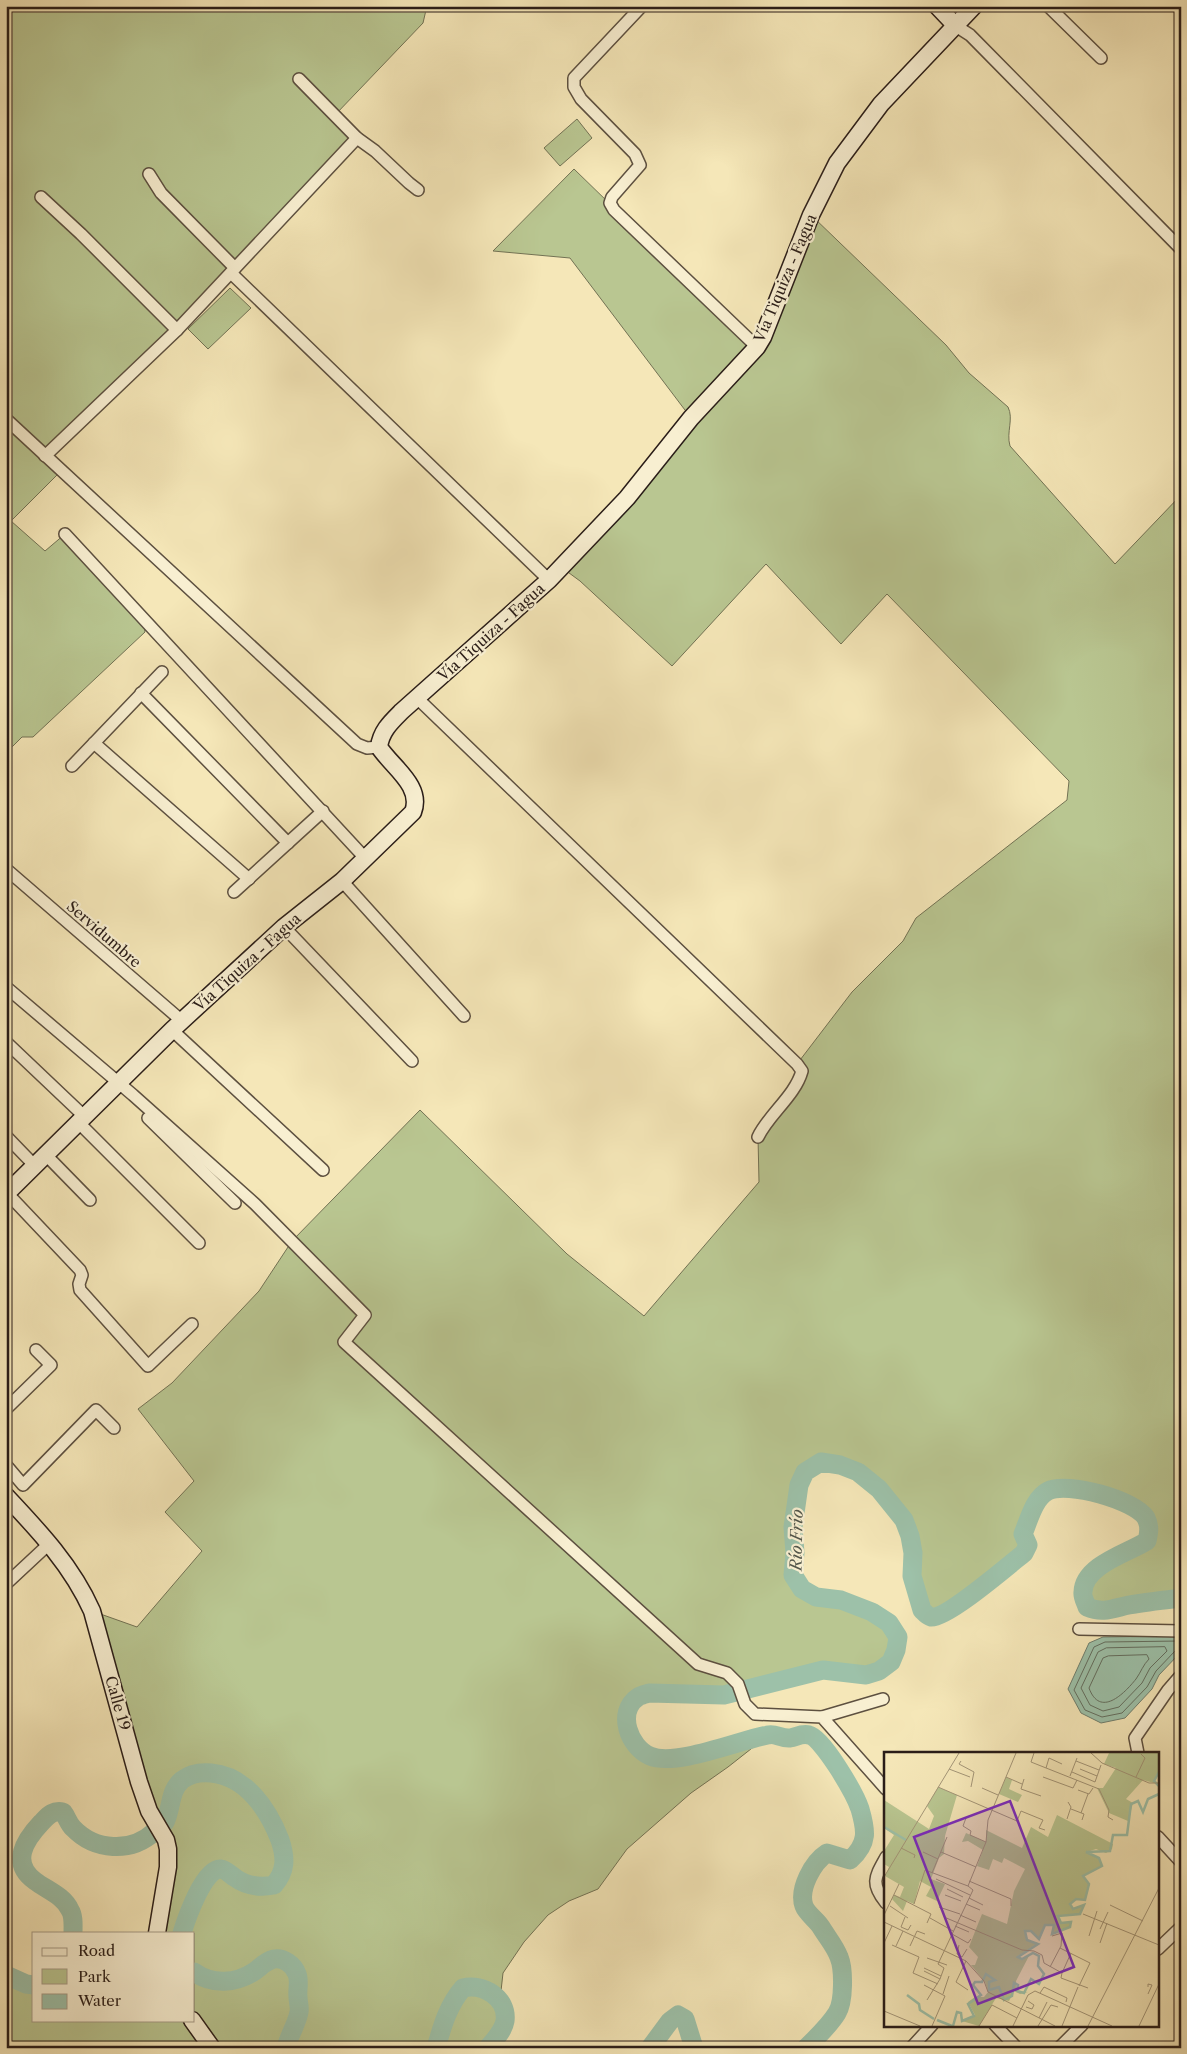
<svg xmlns="http://www.w3.org/2000/svg" width="1187" height="2054" viewBox="0 0 1187 2054" font-family="'Libre Caslon Text',serif">
  <style>
    .green { fill: #b9c691; stroke: #727254 }
    .water { fill: #9dc1a9; stroke: #6f7f6f }
    .lines { fill: none; stroke-linecap: round; stroke-linejoin: round }
    .shore { stroke: #646f60; stroke-width: 1 }
    .river { stroke: #9dc1a9; stroke-width: 19 }
    .street-casing { stroke: #5d5040; stroke-width: 14 }
    .secondary-casing { stroke: #2a1d18; stroke-width: 19 }
    .street { stroke: #f8efd1; stroke-width: 11 }
    .secondary { stroke: #f8efd1; stroke-width: 16 }
    .labels { text-anchor: middle; dominant-baseline: central; stroke-width: 4.5; stroke-linejoin: round; paint-order: stroke }
    .street-label { font-size: 15px; fill: #2a1d18; stroke: #f8efd1 }
    .water-label { font-size: 16px; font-style: italic; fill: #52564b; stroke: #f8efd1 }
    .inset-river { fill: none; stroke: #9dc1a9; stroke-width: 2.5 }
    .inset-road { fill: none; stroke: #a49678; stroke-width: 1 }
    .view { fill: #7b2cbf; fill-opacity: 0.15; stroke: #7b2cbf; stroke-width: 2.5 }
    .inset-edge { fill: none; stroke: #2a1d18; stroke-width: 2.5 }
  </style>
  <rect width="100%" height="100%" fill="#f5e7b8"/>
  <filter id="stains"><feTurbulence type="fractalNoise" baseFrequency=".004" numOctaves="4"/><feColorMatrix values="0 0 0 0 .2 0 0 0 0 .09 0 0 0 0 .02 0 0 0 .5 -.17"/></filter>
  <radialGradient id="worn" r=".72"><stop offset=".6" stop-color="#630" stop-opacity="0"/><stop offset="1" stop-color="#630" stop-opacity=".3"/></radialGradient>
  <g class="green">
    <path d="M 6,6 L 431,6 L 426,10 L 423,23 L 335,115 L 357,138 L 45,456 L 61,471 L 11,521 L 45,551 L 65,534 L 142,617 L 145,632 L 33,737 L 22,737 L 6,753 Z"/>
    <path d="M 577,119 L 592,138 L 560,166 L 544,148 Z"/>
    <path d="M 574,169 L 757,347 L 811,215 L 946,345 L 969,373 L 1008,407 C 1014,419 1006,432 1010,446 L 1115,564 L 1181,495 L 1181,1598 C 1164,1600 1146,1602 1129,1605 C 1114,1608 1103,1614 1087,1607 C 1086,1603 1082,1597 1083,1592 C 1084,1565 1128,1553 1147,1541 C 1149,1532 1150,1526 1146,1518 C 1135,1500 1067,1481 1048,1490 C 1034,1498 1029,1520 1024,1534 L 1028,1545 L 1024,1553 C 1009,1565 946,1619 931,1617 C 927,1616 925,1613 922,1610 L 912,1576 L 913,1553 L 910,1536 L 904,1520 L 879,1489 L 858,1472 L 840,1465 L 821,1462 L 805,1472 L 799,1485 L 793,1527 L 795,1553 L 793,1575 L 802,1589 L 816,1597 L 841,1600 L 872,1612 L 889,1623 L 898,1637 L 896,1650 L 891,1662 L 879,1671 L 866,1675 L 823,1670 L 724,1695 L 649,1693 C 637,1698 627,1706 626,1720 C 625,1727 630,1736 634,1741 C 638,1748 643,1753 651,1756 C 675,1765 743,1741 770,1734 L 728,1767 L 691,1793 L 627,1849 L 598,1889 L 569,1901 L 548,1915 L 524,1942 L 503,1973 L 500,2000 L 505,2009 L 505,2022 L 501,2031 L 488,2048 L 6,2048 L 6,1975 L 26,1984 L 34,1985 L 34,2020 L 194,2020 L 194,1933 L 157,1933 L 168,1867 L 92,1611 L 137,1627 L 202,1551 L 165,1512 L 194,1481 L 138,1409 L 172,1383 L 259,1291 L 292,1241 L 420,1110 L 567,1254 L 644,1316 L 759,1182 L 758,1137 L 799,1081 L 797,1064 L 852,992 L 903,941 L 916,918 L 1067,800 L 1069,781 L 887,594 L 841,644 L 766,564 L 672,666 L 580,581 L 561,567 L 691,418 L 570,258 L 493,251 Z"/>
    <path d="M 230,288 L 251,308 L 208,349 L 188,329 Z"/>
  </g>
  <path class="water" d="M 1181,1636 L 1179,1654 L 1159,1675 L 1152,1689 L 1125,1718 L 1101,1723 L 1081,1713 L 1068,1689 L 1089,1643 L 1103,1637 Z"/>
  <g class="lines">
    <g class="shore">
      <path d="M 1181,1641 L 1105,1642 L 1094,1647 L 1074,1690 L 1085,1710 L 1102,1717 L 1122,1713 L 1147,1687 L 1156,1671 L 1175,1651 L 1181,1650"/>
      <path d="M 1165,1647 L 1167,1651 L 1150,1668 L 1142,1683 L 1119,1707 L 1103,1711 L 1090,1705 L 1081,1688 L 1098,1652 L 1106,1648 Z"/>
      <path d="M 1147,1655 L 1149,1659 C 1143,1665 1141,1672 1136,1679 C 1124,1694 1100,1718 1089,1688 L 1103,1658 L 1108,1656 Z"/>
    </g>
    <g class="river">
      <path d="M 73,1933 C 73,1926 74,1916 70,1910 C 64,1896 47,1890 35,1881 C 10,1863 25,1840 41,1823 C 48,1816 52,1810 63,1812 C 67,1817 68,1823 73,1828 C 95,1851 131,1853 154,1832 C 157,1829 163,1825 165,1822 C 172,1808 169,1791 182,1780 C 190,1774 201,1772 211,1773 C 246,1776 268,1809 280,1840 C 286,1858 286,1871 274,1885 C 259,1888 246,1886 234,1877 C 229,1874 227,1870 221,1869 C 204,1867 186,1920 182,1933"/>
      <path d="M 194,1972 C 212,1985 236,1984 255,1971 C 261,1967 265,1961 274,1959 C 283,1957 294,1965 297,1974 C 300,1981 297,1990 298,1997 C 298,2002 300,2007 299,2012 C 297,2024 289,2035 286,2048"/>
      <path d="M 6,1975 L 26,1984 L 34,1985"/>
      <path d="M 436,2048 C 442,2027 448,2005 463,1988 C 483,1983 508,1998 505,2021 C 503,2032 494,2040 488,2048"/>
      <path d="M 650,2048 L 670,2021 L 678,2015 L 685,2019 L 694,2048"/>
      <path d="M 806,2048 C 817,2037 829,2026 837,2013 C 844,2002 844,1969 839,1957 C 835,1946 827,1937 821,1927 C 817,1920 807,1914 804,1906 C 798,1889 813,1862 827,1853 L 850,1860 C 869,1843 866,1830 860,1809 C 855,1794 823,1738 809,1735 C 802,1733 796,1737 790,1738 C 782,1739 775,1733 768,1735 C 740,1740 676,1767 650,1756 C 629,1747 616,1712 638,1697 C 641,1695 646,1694 649,1693 L 724,1695 L 823,1670 L 866,1675 L 879,1671 L 891,1662 L 896,1650 L 898,1637 L 889,1623 L 872,1612 L 841,1600 L 816,1597 L 802,1589 L 793,1575 L 795,1553 L 793,1527 L 799,1485 L 805,1472 L 821,1462 L 840,1465 L 858,1472 L 879,1489 L 904,1520 L 910,1536 L 913,1553 L 912,1576 L 922,1610 C 925,1613 927,1616 931,1617 C 946,1619 1009,1565 1024,1553 L 1028,1545 L 1023,1534 C 1029,1520 1034,1498 1048,1491 C 1067,1481 1135,1500 1146,1518 C 1150,1526 1149,1532 1147,1541 C 1128,1553 1084,1565 1083,1592 C 1082,1597 1086,1603 1087,1607 C 1103,1614 1114,1608 1129,1605 C 1146,1602 1164,1600 1181,1598"/>
    </g>
    <g class="street-casing">
      <g id="street">
        <path d="M 1048,6 L 1101,58"/>
        <path d="M 640,8 L 574,78 L 574,87 L 581,99 L 635,154 L 640,165 L 612,197 L 610,203 L 614,210 L 757,347"/>
        <path d="M 956,26 L 970,35 L 1181,249"/>
        <path d="M 299,79 L 357,138 L 375,151 L 409,183 L 418,190"/>
        <path d="M 149,174 L 161,193 L 235,268"/>
        <path d="M 41,197 L 81,234 L 177,330"/>
        <path d="M 231,273 L 549,580"/>
        <path d="M 6,419 L 357,744 L 367,748 L 379,747"/>
        <path d="M 45,456 L 177,330 L 357,138"/>
        <path d="M 65,534 L 365,858"/>
        <path d="M 141,693 L 288,843"/>
        <path d="M 417,698 L 797,1064 L 802,1071 C 795,1096 769,1114 758,1137"/>
        <path d="M 94,743 L 249,879"/>
        <path d="M 72,766 L 162,672"/>
        <path d="M 6,869 L 182,1021"/>
        <path d="M 342,881 L 464,1016"/>
        <path d="M 234,892 L 323,811"/>
        <path d="M 284,927 L 412,1061"/>
        <path d="M 6,987 L 133,1095 L 255,1204 L 365,1315 L 344,1342 L 698,1664 L 727,1673 L 738,1684 L 745,1704 L 755,1714 L 822,1717 L 886,1789"/>
        <path d="M 172,1030 L 323,1170"/>
        <path d="M 6,1042 L 85,1117"/>
        <path d="M 148,1118 L 235,1203"/>
        <path d="M 79,1123 L 199,1243"/>
        <path d="M 6,1136 L 35,1166"/>
        <path d="M 46,1155 L 90,1200"/>
        <path d="M 7,1193 L 80,1270 L 82,1275 L 79,1284 L 80,1290 L 148,1366 L 192,1324"/>
        <path d="M 6,1409 L 51,1365 L 36,1350"/>
        <path d="M 6,1465 L 23,1485 L 96,1410 L 114,1428"/>
        <path d="M 6,1584 L 50,1543"/>
        <path d="M 1079,1629 L 1181,1631"/>
        <path d="M 822,1717 L 883,1699"/>
        <path d="M 1138,1753 L 1135,1738 L 1168,1690 L 1181,1675"/>
        <path d="M 1158,1837 L 1181,1862"/>
        <path d="M 886,1857 C 875,1877 870,1883 886,1903"/>
        <path d="M 1158,1949 L 1181,1927"/>
        <path d="M 995,2025 L 1017,2048"/>
        <path d="M 911,2048 L 932,2025"/>
        <path d="M 1059,2048 L 1082,2025"/>
      </g>
    </g>
    <g class="secondary-casing">
      <g id="secondary">
        <path d="M 937,6 L 956,26"/>
        <path d="M 6,1194 L 172,1030 L 284,927 L 342,881 L 413,812 C 423,786 392,767 379,747 C 381,731 391,722 402,711 L 549,580 L 627,498 L 691,418 L 757,347 L 763,337 L 811,215 L 837,163 L 881,104 L 974,6"/>
        <path d="M 6,1496 C 39,1531 72,1566 92,1611 L 139,1782 L 149,1811 L 166,1840 L 168,1849 L 168,1867 L 157,1933"/>
        <path d="M 192,2020 L 212,2048"/>
      </g>
    </g>
    <use href="#street" class="street"/>
    <use href="#secondary" class="secondary"/>
  </g>
  <g class="labels">
    <g class="street-label">
      <text transform="translate(785 278) rotate(-67)">Vía Tiquiza - Fagua</text>
      <text transform="translate(491 632) rotate(-42)">Vía Tiquiza - Fagua</text>
      <text transform="translate(104 934) rotate(41)">Servidumbre</text>
      <text transform="translate(247 962) rotate(-42)">Vía Tiquiza - Fagua</text>
      <text transform="translate(118 1703) rotate(74)">Calle 19</text>
    </g>
    <g class="water-label">
      <text transform="translate(796 1540) rotate(-89)">Río Frío</text>
    </g>
  </g>
  <g transform="translate(884 1752)">
    <rect width="275" height="275" fill="#f5e7b8"/>
    <path d="M 225,1 L 275,1 L 275,20 L 270,31 L 259,28 L 242,47 L 249,51 L 244,69 L 225,61 L 213,36 L 219,36 L 232,16 L 220,12 ZM 122,25 L 128,28 L 125,37 L 138,43 L 134,50 L 115,42 ZM 54,35 L 73,43 L 61,84 L 60,102 L 55,106 L 47,127 L 61,132 L 53,149 L 42,144 L 47,135 L 36,129 L 30,152 L 23,149 L 19,159 L 8,147 L 10,143 L 16,145 L 20,135 L 1,124 L 5,115 L 0,112 L 0,99 L 10,83 L 0,76 L 0,48 L 45,77 L 50,64 L 43,54 ZM 173,63 L 229,92 L 228,97 L 222,101 L 212,97 L 203,100 L 215,106 L 218,114 L 199,124 L 205,132 L 201,148 L 192,147 L 186,152 L 189,157 L 200,153 L 196,162 L 174,164 L 177,171 L 187,170 L 186,175 L 168,182 L 170,173 L 161,173 L 155,187 L 147,179 L 141,179 L 143,188 L 154,191 L 134,204 L 137,207 L 146,202 L 132,229 L 133,239 L 144,240 L 136,242 L 130,239 L 125,249 L 112,246 L 95,274 L 78,269 L 91,263 L 84,250 L 91,245 L 100,245 L 104,240 L 101,230 L 87,213 L 91,213 L 94,205 L 85,195 L 92,177 L 98,162 L 123,172 L 130,139 L 141,117 L 120,106 L 118,111 L 109,107 L 105,118 L 93,114 L 99,98 L 84,89 L 78,90 L 82,81 L 102,90 L 102,78 L 138,96 L 147,75 L 164,85 Z" fill="#b9c691"/>
    <path class="inset-river" d="M 275,20 L 270,29 L 275,34M 0,75 L 22,88M 23,243 L 35,252 L 36,258 L 50,267M 53,268 L 68,274M 69,274 L 73,260 L 77,261 L 78,269 L 90,264 L 84,252 L 97,243 L 89,233 L 91,230 L 98,230 L 102,222 L 111,228 L 105,230 L 105,238 L 115,235 L 120,248 L 128,244 L 130,231 L 134,233 L 133,239 L 140,241 L 147,227 L 155,232 L 160,222 L 154,214 L 155,204 L 149,201 L 138,207 L 134,205 L 154,192 L 143,188 L 141,179 L 147,179 L 155,187 L 161,173 L 170,173 L 168,182 L 186,175 L 187,170 L 177,171 L 174,164 L 196,162 L 200,153 L 189,157 L 186,152 L 192,147 L 201,148 L 205,132 L 199,124 L 218,114 L 215,106 L 202,100 L 226,99 L 229,83 L 243,83 L 247,52 L 254,49 L 259,60 L 264,47 L 275,42"/>
    <path class="inset-road" d="M 150,1 L 147,10 L 215,37 L 225,58 L 224,65 L 229,68M 207,1 L 218,11 L 265,31 L 275,31M 77,9 L 75,12 L 90,20 L 87,35M 192,9 L 215,18M 162,16 L 165,6 L 178,12M 65,17 L 86,25M 196,17 L 213,24M 188,20 L 211,30 L 217,13M 186,24 L 193,6M 122,25 L 138,32M 159,25 L 189,36 L 193,28M 252,25 L 261,6 L 257,2M 140,27 L 137,37 L 157,44M 54,35 L 133,69 L 137,59 L 159,68 L 155,76 L 161,78M 98,36 L 114,43M 194,38 L 205,42 L 209,36M 187,57 L 200,62 L 198,68M 197,61 L 204,42M 82,66 L 79,74 L 87,79 L 86,83 L 102,90M 183,67 L 187,55 L 184,50M 17,96 L 31,103 L 30,106M 39,100 L 54,107M 57,100 L 92,115M 48,121 L 63,85M 0,125 L 75,1M 52,127 L 86,143M 85,129 L 127,147 L 127,154M 84,134 L 102,90 L 104,68 L 132,1M 63,137 L 79,145M 10,143 L 47,162 L 43,171M 61,143 L 77,149M 85,146 L 99,153M 30,152 L 41,118 L 84,134M 82,152 L 96,158M 226,153 L 259,169M 6,154 L 24,166M 55,155 L 76,162M 199,162 L 275,193M 0,163 L 15,132M 76,163 L 92,170M 21,165 L 17,175 L 24,178 L 27,173M 60,165 L 138,198 L 150,199 L 158,203 L 160,211 L 178,221 L 177,226 L 204,236M 46,166 L 69,179M 0,170 L 82,209 L 100,229 L 104,240 L 171,274M 71,174 L 85,180M 216,177 L 224,160M 68,182 L 84,191 L 87,187M 205,184 L 213,159M 0,191 L 8,174M 216,191 L 223,171M 8,193 L 35,205 L 29,221 L 54,232M 75,193 L 73,202 L 78,205 L 83,197M 12,194 L 19,179M 26,194 L 33,179 L 41,182M 176,196 L 206,211 L 195,234M 43,206 L 63,213M 82,209 L 72,230 L 84,238M 166,215 L 177,194 L 178,181 L 168,184M 40,216 L 57,224M 40,219 L 56,227M 178,221 L 187,201M 40,233 L 61,244 L 48,274M 264,235 L 264,232 L 268,233 L 264,242M 156,241 L 160,235 L 183,246 L 182,250M 59,242 L 65,224M 43,248 L 56,227 L 60,216 L 54,212 L 89,138 L 84,134M 142,255 L 148,257 L 150,253 L 144,249M 0,259 L 36,274M 155,266 L 163,250M 95,274 L 108,253 L 133,266M 129,274 L 144,243 L 151,239 L 228,274M 154,274 L 167,253 L 174,255M 178,274 L 194,235M 204,274 L 275,136M 255,274 L 275,232"/>
    <path class="view" d="M 126,49 L 190,215 L 94,252 L 30,85 Z"/>
    <rect width="275" height="275" class="inset-edge"/>
  </g>
  <rect width="1187" height="2054" fill="none" stroke="#f5e7b8" stroke-width="25"/>
  <rect x="8" y="8" width="1172" height="2039" fill="none" stroke="#2a1d18" stroke-width="2.5"/>
  <rect x="12" y="12" width="1162" height="2029" fill="none" stroke="#2a1d18"/>
  <rect x="32" y="1932" width="162" height="90" fill="#f8efd1" stroke="#a69b87"/>
  <rect x="42" y="1948" width="25" height="8" fill="#f8efd1" stroke="#a69b87"/>
  <text x="78" y="1956" font-size="15" fill="#2a1d18">Road</text>
  <rect x="42" y="1969" width="25" height="15" fill="#b9c691" stroke="#a69b87"/>
  <text x="78" y="1982" font-size="15" fill="#2a1d18">Park</text>
  <rect x="42" y="1994" width="25" height="15" fill="#9dc1a9" stroke="#a69b87"/>
  <text x="78" y="2006" font-size="15" fill="#2a1d18">Water</text>
  <rect width="100%" height="100%" filter="url(#stains)"/>
  <rect width="100%" height="100%" fill="url(#worn)"/>
</svg>
